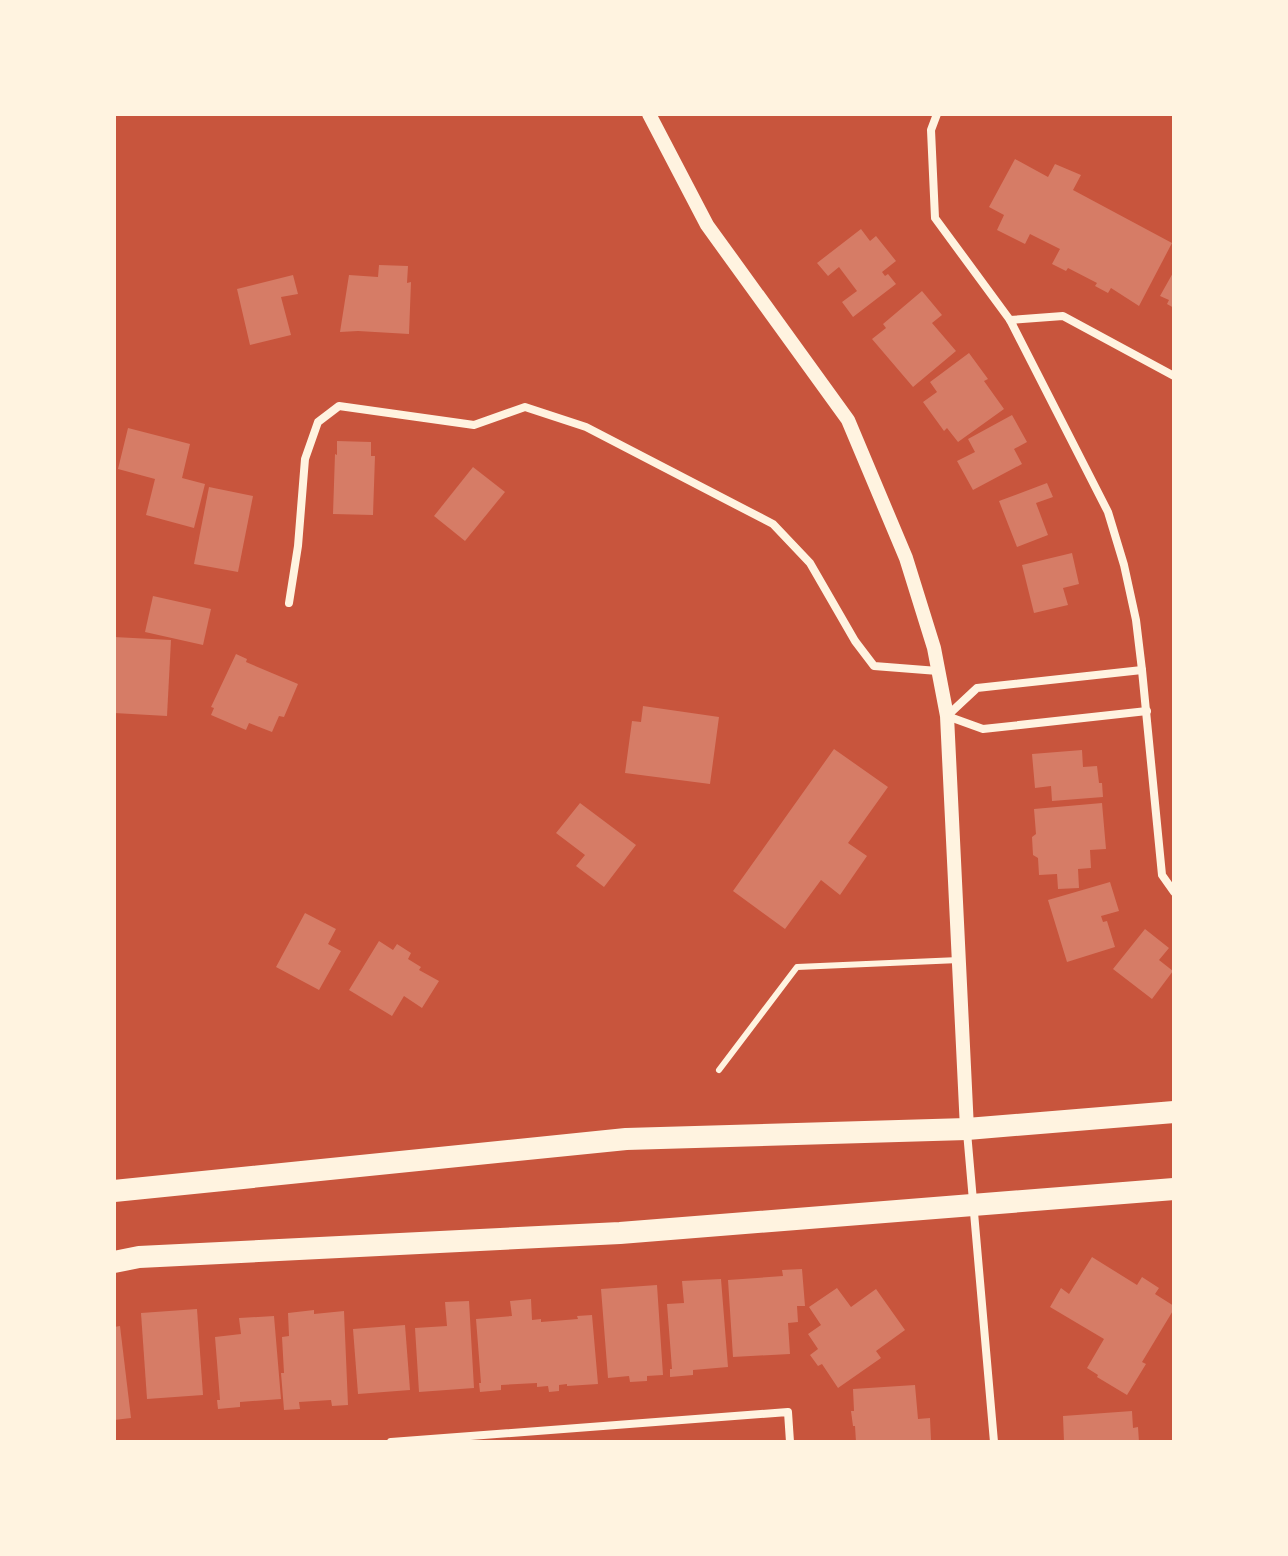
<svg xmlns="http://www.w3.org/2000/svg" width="1288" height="1556" viewBox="0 0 1288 1556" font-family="Figtree,sans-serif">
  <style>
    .building { fill: #d67c66 }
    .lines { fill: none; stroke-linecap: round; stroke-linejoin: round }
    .service { stroke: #fff3e0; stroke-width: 6 }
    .minor { stroke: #fff3e0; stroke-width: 8 }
    .tertiary { stroke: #fff3e0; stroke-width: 14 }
    .trunk { stroke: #fff3e0; stroke-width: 22 }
  </style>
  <rect width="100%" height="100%" fill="#c8553d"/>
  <g class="building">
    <path d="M 1015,159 L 1048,177 L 1055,164 L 1081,175 L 1073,190 L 1172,243 L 1139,306 L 1111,288 L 1108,293 L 1095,286 L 1097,283 L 1068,268 L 1066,271 L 1052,264 L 1060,249 L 1030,234 L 1025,244 L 997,230 L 1004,215 L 989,207 Z"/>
    <path d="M 861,229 L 870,241 L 876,236 L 896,261 L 882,272 L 885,276 L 888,274 L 896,284 L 853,317 L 842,302 L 857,291 L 839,267 L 828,276 L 817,263 Z"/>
    <path d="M 379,265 L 408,266 L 407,283 L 411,282 L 409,334 L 358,331 L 340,332 L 349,275 L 378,277 Z"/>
    <path d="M 1174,271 L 1174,308 L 1167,304 L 1169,300 L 1160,296 Z"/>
    <path d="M 293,275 L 298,294 L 281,297 L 291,335 L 250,345 L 237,289 Z"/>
    <path d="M 922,291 L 942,315 L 932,323 L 956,351 L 913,387 L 872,339 L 886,328 L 883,324 Z"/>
    <path d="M 969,353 L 988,379 L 984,381 L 1004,409 L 958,442 L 947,428 L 944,431 L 923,402 L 937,392 L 930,382 Z"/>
    <path d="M 1012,415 L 1027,442 L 1014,449 L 1022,464 L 973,490 L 957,461 L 975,452 L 968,439 Z"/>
    <path d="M 128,428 L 190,444 L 182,478 L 205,484 L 194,528 L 146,515 L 155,479 L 118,469 Z"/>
    <path d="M 337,441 L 371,442 L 371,456 L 375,456 L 373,515 L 333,514 L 335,454 L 337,455 Z"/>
    <path d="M 473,467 L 505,492 L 465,541 L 434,516 Z"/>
    <path d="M 1047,483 L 1053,497 L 1036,503 L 1048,535 L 1017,547 L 999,501 Z"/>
    <path d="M 209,487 L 253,496 L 238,572 L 194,564 Z"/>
    <path d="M 1072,553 L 1079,584 L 1063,588 L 1068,605 L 1034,613 L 1022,565 Z"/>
    <path d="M 153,596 L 211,609 L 203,645 L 145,632 Z"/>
    <path d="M 114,637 L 171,640 L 167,716 L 114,713 Z"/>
    <path d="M 236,654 L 247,659 L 246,662 L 298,684 L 284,717 L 279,716 L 272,732 L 249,723 L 246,730 L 211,715 L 214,708 L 211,707 Z"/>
    <path d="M 643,706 L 719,717 L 710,784 L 625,773 L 632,721 L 641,722 Z"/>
    <path d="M 834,749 L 888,787 L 848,843 L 867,856 L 840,895 L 821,880 L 785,929 L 733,891 Z"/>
    <path d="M 1082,750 L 1083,767 L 1097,766 L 1099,783 L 1102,783 L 1103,797 L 1052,801 L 1051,786 L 1035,788 L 1032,754 Z"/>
    <path d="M 580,803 L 636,845 L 604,887 L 576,866 L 585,855 L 556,833 Z"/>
    <path d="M 1102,803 L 1106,849 L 1090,850 L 1091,868 L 1078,869 L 1079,888 L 1058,889 L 1057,874 L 1039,875 L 1038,858 L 1033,855 L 1032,837 L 1036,834 L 1034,809 Z"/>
    <path d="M 1110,882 L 1119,911 L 1101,916 L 1103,922 L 1107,921 L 1115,947 L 1067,962 L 1048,900 Z"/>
    <path d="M 305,913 L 336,929 L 328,944 L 341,951 L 319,990 L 276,967 Z"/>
    <path d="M 1145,929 L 1169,948 L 1159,960 L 1173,971 L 1152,999 L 1113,969 Z"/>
    <path d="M 379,941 L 393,950 L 397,944 L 411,953 L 408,959 L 421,967 L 419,970 L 439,981 L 422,1008 L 404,996 L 392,1016 L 349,990 Z"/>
    <path d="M 1092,1257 L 1137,1285 L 1142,1277 L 1159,1288 L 1155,1294 L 1174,1306 L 1174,1309 L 1142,1362 L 1146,1364 L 1127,1395 L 1097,1377 L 1098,1375 L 1087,1368 L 1104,1339 L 1050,1307 L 1061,1288 L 1069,1294 Z"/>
    <path d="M 802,1269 L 805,1306 L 797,1306 L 798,1322 L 788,1323 L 790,1354 L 733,1357 L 728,1280 L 783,1276 L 782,1270 Z"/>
    <path d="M 721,1279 L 728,1367 L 693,1370 L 693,1375 L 670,1377 L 670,1369 L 672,1369 L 667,1304 L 684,1303 L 682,1281 Z"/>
    <path d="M 657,1285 L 663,1375 L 647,1376 L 647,1381 L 630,1382 L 629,1376 L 608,1378 L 601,1289 Z"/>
    <path d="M 837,1288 L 851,1307 L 876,1289 L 905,1330 L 876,1351 L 881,1358 L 838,1388 L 822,1364 L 818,1366 L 810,1355 L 818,1349 L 808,1334 L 821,1325 L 809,1307 Z"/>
    <path d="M 531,1299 L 532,1320 L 541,1319 L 541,1322 L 578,1319 L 577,1316 L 592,1315 L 598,1384 L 567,1386 L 567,1384 L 559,1385 L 559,1391 L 549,1392 L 548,1386 L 537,1387 L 537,1383 L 501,1385 L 501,1390 L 480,1392 L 479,1383 L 481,1383 L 476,1319 L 512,1316 L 510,1301 Z"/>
    <path d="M 469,1301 L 474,1388 L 419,1392 L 415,1328 L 447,1326 L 445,1302 Z"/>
    <path d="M 197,1309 L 203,1395 L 147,1399 L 141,1313 Z"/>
    <path d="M 314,1310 L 314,1314 L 344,1311 L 348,1405 L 332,1406 L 331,1400 L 299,1402 L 300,1409 L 284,1410 L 281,1373 L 284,1373 L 282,1337 L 289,1336 L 288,1313 Z"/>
    <path d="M 274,1316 L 281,1399 L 240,1402 L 240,1407 L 218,1409 L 217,1400 L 220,1400 L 215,1337 L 241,1334 L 239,1318 Z"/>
    <path d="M 405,1325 L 410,1390 L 358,1394 L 353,1329 Z"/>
    <path d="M 120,1326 L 131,1418 L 114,1420 L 114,1327 Z"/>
    <path d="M 915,1385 L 918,1419 L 930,1418 L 931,1440 L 856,1442 L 855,1426 L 853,1426 L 851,1411 L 854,1411 L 853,1389 Z"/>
    <path d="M 1132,1411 L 1133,1428 L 1138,1427 L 1139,1442 L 1064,1442 L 1063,1416 Z"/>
  </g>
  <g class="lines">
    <path class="service" d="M 719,1070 L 797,967 L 959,960"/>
    <g class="minor">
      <path d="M 937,114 L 931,130 L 935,218 L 1010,320 L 1108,512 L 1124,565 L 1136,620 L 1142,670 L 1162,875 L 1174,892"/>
      <path d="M 1010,320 L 1063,316 L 1174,376"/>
      <path d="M 289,603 L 298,546 L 305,459 L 318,422 L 339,406 L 474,425 L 525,407 L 586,427 L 773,524 L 810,563 L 855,641 L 874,666 L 938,671"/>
      <path d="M 1142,670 L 977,688 L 947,716 L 983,729 L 1147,711"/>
      <path d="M 967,1132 L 994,1442"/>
      <path d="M 391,1442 L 788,1412 L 790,1442"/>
    </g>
    <path class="tertiary" d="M 649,114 L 707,225 L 848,420 L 906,558 L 934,648 L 947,716 L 967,1129"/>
    <g class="trunk">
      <path d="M 114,1191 L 626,1139 L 967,1129 L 1174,1112"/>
      <path d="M 114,1262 L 139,1257 L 620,1233 L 1174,1189"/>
    </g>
  </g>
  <rect width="1288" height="1556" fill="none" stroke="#fff3e0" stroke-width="232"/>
</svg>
